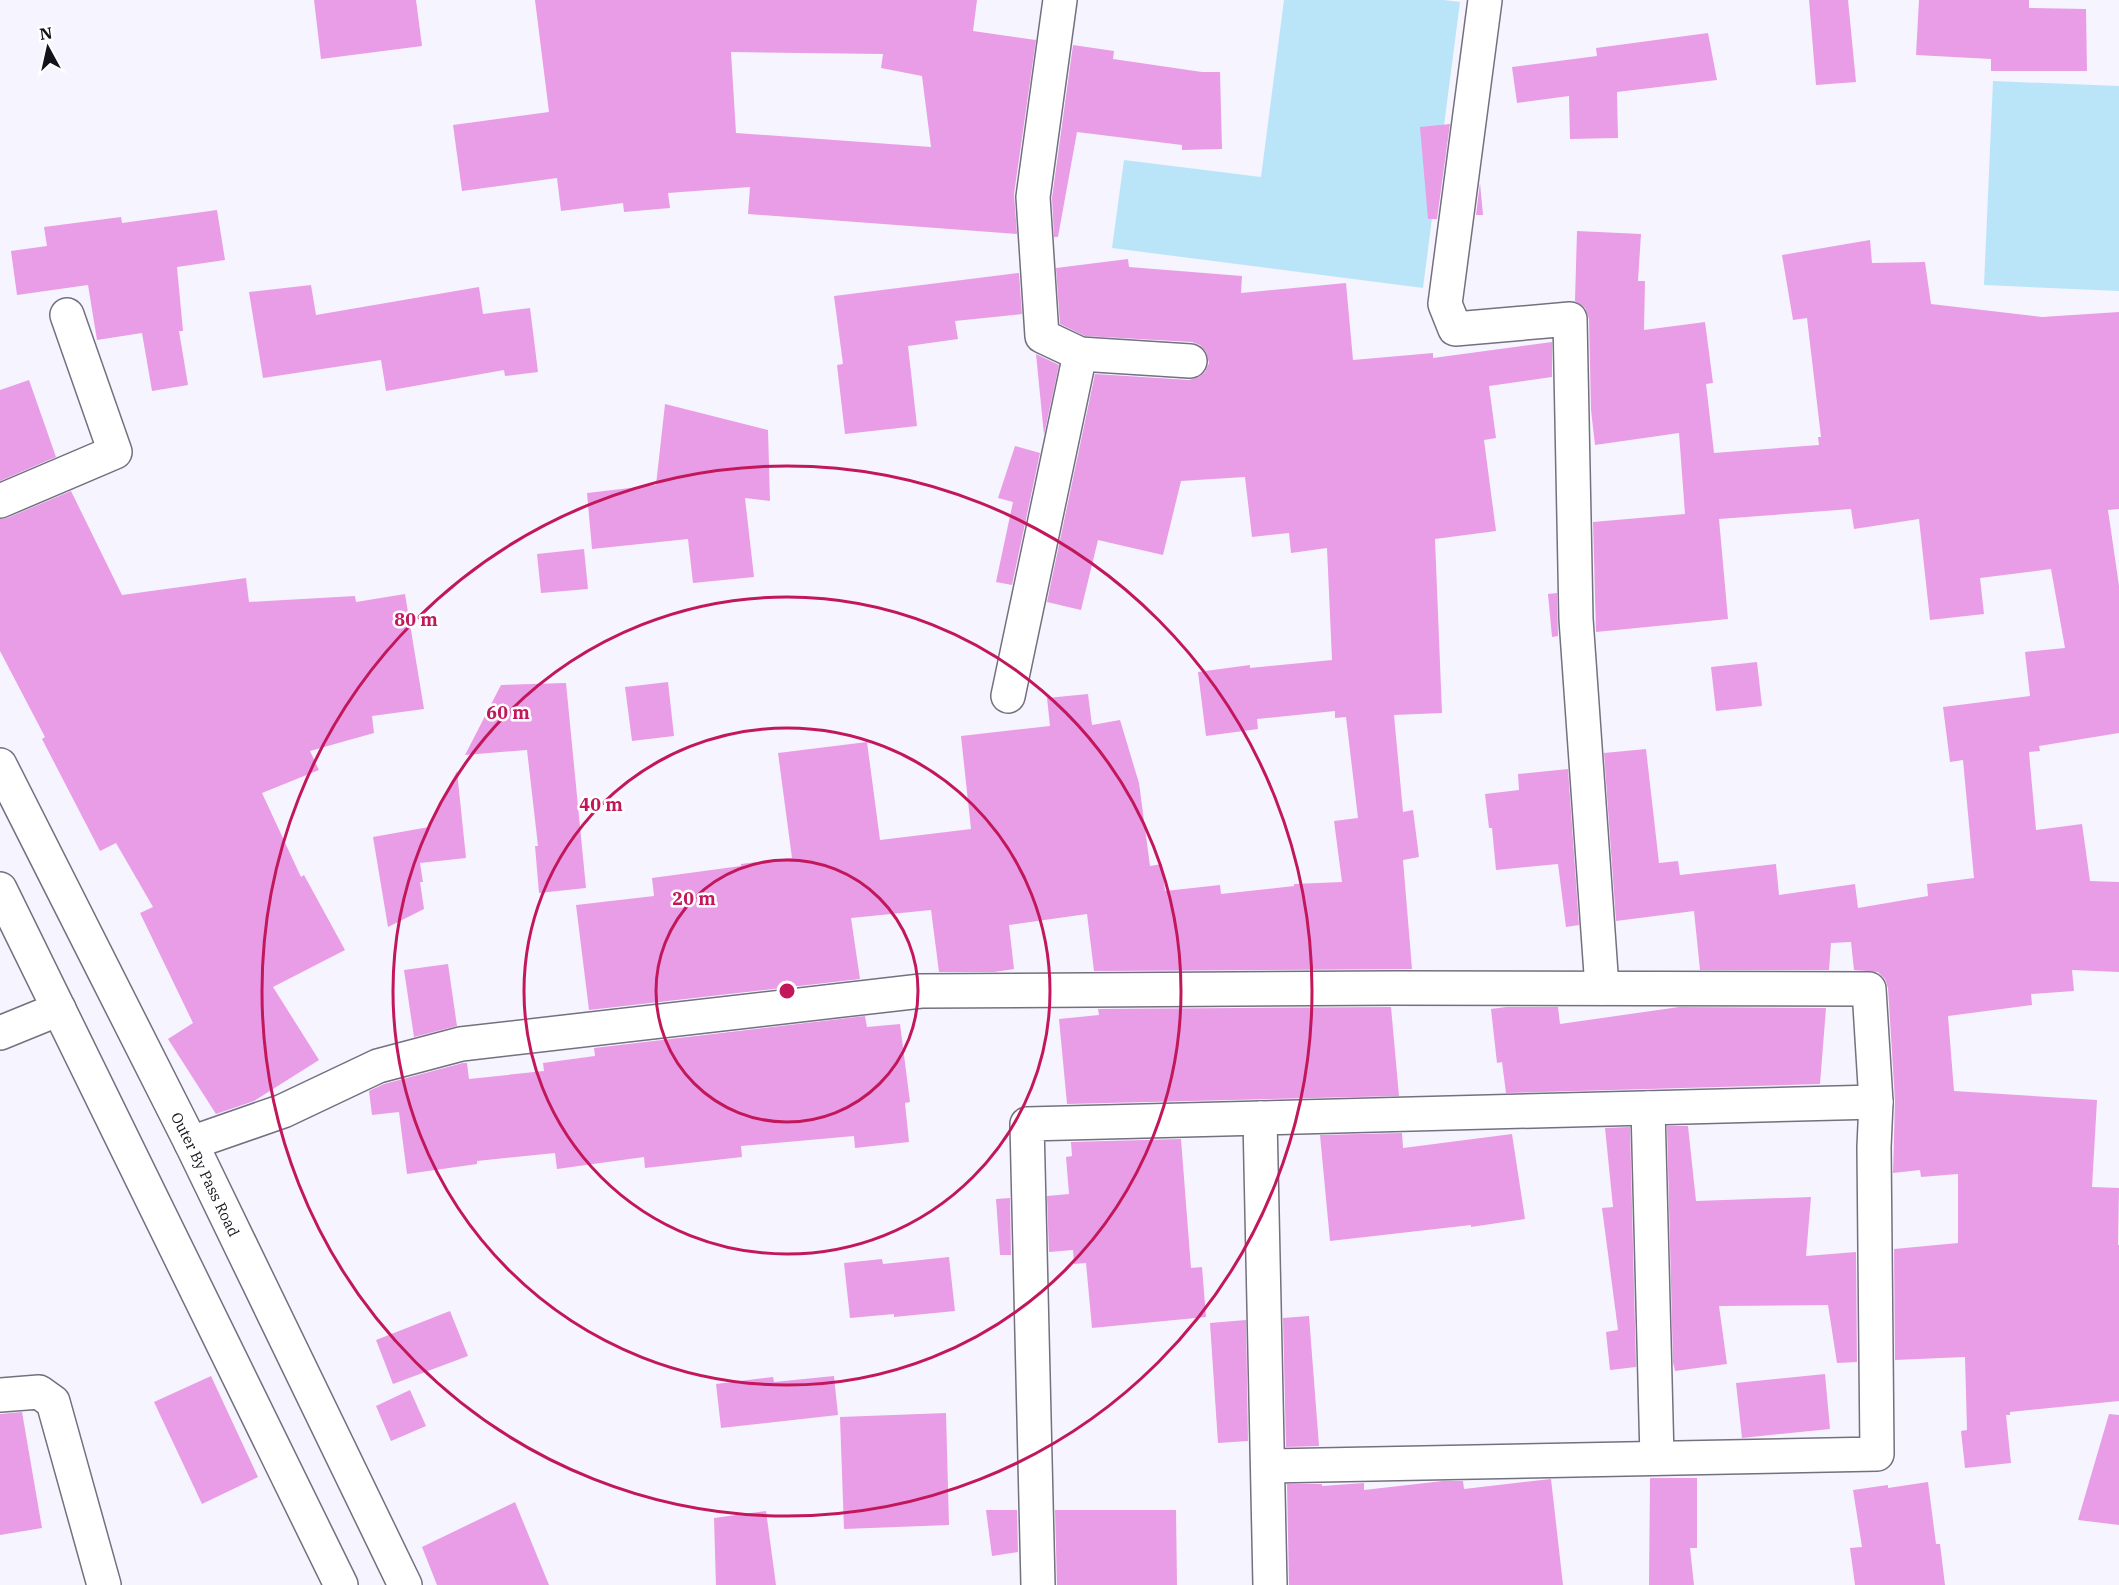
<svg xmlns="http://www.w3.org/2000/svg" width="2119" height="1585" viewBox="0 0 2119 1585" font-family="'IBM Plex Serif',serif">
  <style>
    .water { fill: #bae5f9 }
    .building { fill: #e99de7; fill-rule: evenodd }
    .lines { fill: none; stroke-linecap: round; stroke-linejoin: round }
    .minor-casing { stroke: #73707f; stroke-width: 36 }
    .major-casing { stroke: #73707f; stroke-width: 36 }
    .minor { stroke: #fff; stroke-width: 33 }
    .major { stroke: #fff; stroke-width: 33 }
    .ring { fill: none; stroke: #c2185b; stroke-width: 3 }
    .labels { text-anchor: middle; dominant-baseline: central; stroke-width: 5; stroke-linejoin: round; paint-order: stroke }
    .street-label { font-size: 15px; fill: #141319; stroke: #fff }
    .centre { fill: #c2185b; stroke: #fff; stroke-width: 3 }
    .ring-label { font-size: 18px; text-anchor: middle; font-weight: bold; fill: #c2185b; stroke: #fff; stroke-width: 5; stroke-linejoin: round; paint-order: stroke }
  </style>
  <rect width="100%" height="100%" fill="#f6f4ff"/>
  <g class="water">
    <path d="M 1284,0 L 1444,0 L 1460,2 L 1423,288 L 1112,248 L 1124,160 L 1261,177 Z"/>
    <path d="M 1993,81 L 2119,86 L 2119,291 L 1984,285 Z"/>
  </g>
  <g class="building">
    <path d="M 314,0 L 416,0 L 422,46 L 321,59 Z"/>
    <path d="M 535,0 L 977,0 L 973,31 L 1036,40 L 1014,194 L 1017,234 L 748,214 L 750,187 L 668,193 L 670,208 L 624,212 L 623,203 L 561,211 L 557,178 L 462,191 L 453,125 L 549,112 ZM 731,52 L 883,54 L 881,68 L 922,76 L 931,147 L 736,133 Z"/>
    <path d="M 1809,0 L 1848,0 L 1856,82 L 1816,85 Z"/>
    <path d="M 1919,0 L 2029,0 L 2029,8 L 2086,9 L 2087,71 L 1991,71 L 1991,59 L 1916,55 Z"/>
    <path d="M 1708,33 L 1717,80 L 1617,92 L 1618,138 L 1570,139 L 1569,96 L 1517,103 L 1512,67 L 1597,56 L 1596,48 Z"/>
    <path d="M 1073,45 L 1114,51 L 1113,59 L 1202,72 L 1220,72 L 1222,149 L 1182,150 L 1182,145 L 1077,132 L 1058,237 L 1054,237 L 1052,198 Z"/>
    <path d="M 1450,124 L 1437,219 L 1428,219 L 1420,127 Z"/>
    <path d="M 1480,183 L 1483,215 L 1476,215 Z"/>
    <path d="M 217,210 L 225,260 L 177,267 L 183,331 L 179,331 L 188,385 L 152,391 L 142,333 L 97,340 L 88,285 L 17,295 L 11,251 L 47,246 L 44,227 L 121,217 L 122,223 Z"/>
    <path d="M 1577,231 L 1641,234 L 1638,281 L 1645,281 L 1644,330 L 1705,322 L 1713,383 L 1706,384 L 1714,453 L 1819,445 L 1818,437 L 1821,437 L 1807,318 L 1793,320 L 1782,255 L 1870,240 L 1872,263 L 1925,262 L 1931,304 L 2042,317 L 2119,312 L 2119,509 L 2108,510 L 2119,586 L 2119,733 L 2039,746 L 2040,751 L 2029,752 L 2036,830 L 2082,824 L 2090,881 L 2119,882 L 2119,972 L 2072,970 L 2074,991 L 2031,994 L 2032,1005 L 1948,1016 L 1954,1091 L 2097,1100 L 2092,1187 L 2119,1188 L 2118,1245 L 2119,1245 L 2119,1401 L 2010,1412 L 2010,1415 L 2006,1415 L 2011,1463 L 1965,1468 L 1961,1431 L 1967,1430 L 1965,1357 L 1895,1360 L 1894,1249 L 1958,1243 L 1958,1174 L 1921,1177 L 1920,1170 L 1893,1173 L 1895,1101 L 1888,988 L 1885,979 L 1878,972 L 1854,970 L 1851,942 L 1831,943 L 1829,970 L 1700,970 L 1694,911 L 1616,921 L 1604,753 L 1646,749 L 1659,863 L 1678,861 L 1680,875 L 1776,864 L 1779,895 L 1855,884 L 1858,908 L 1928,896 L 1927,884 L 1974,878 L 1963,760 L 1950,762 L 1943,707 L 2030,696 L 2025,652 L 2065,648 L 2051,569 L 1980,578 L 1984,614 L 1930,620 L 1919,519 L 1854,529 L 1851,509 L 1719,519 L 1728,619 L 1596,632 L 1593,522 L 1685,514 L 1679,433 L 1595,445 L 1591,410 L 1589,319 L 1585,308 L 1575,301 Z"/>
    <path d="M 1128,259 L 1129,267 L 1242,276 L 1241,293 L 1346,283 L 1353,360 L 1433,353 L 1433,358 L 1552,342 L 1552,377 L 1489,386 L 1496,438 L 1484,440 L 1496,531 L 1435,539 L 1442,713 L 1394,715 L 1403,812 L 1413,810 L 1419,857 L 1403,860 L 1412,969 L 1094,971 L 1087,914 L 1009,925 L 1014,969 L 994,972 L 939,972 L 931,910 L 851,918 L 860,979 L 589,1010 L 576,905 L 654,896 L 652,878 L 741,866 L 741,864 L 792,858 L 778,753 L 867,742 L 880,840 L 971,829 L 961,736 L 1050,726 L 1047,698 L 1088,694 L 1092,725 L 1120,720 L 1139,783 L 1150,866 L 1162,864 L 1165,891 L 1220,885 L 1221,894 L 1294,886 L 1294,884 L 1342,882 L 1334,821 L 1358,818 L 1346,717 L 1335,718 L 1335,711 L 1257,719 L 1258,729 L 1206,736 L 1198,672 L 1250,665 L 1250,668 L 1332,660 L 1327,548 L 1291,553 L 1289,533 L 1252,537 L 1245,477 L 1181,481 L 1163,555 L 1098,540 L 1081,610 L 1047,602 L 1095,374 L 1189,380 L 1199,377 L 1205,372 L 1209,363 L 1206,352 L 1200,345 L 1192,342 L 1085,336 L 1060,324 L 1056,268 Z"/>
    <path d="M 1019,273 L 1022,314 L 955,321 L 958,339 L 908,346 L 917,426 L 845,434 L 837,365 L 843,364 L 834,296 Z"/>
    <path d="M 311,285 L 316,315 L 479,287 L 483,314 L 530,308 L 538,372 L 505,376 L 504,370 L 386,391 L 381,360 L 263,378 L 249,292 Z"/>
    <path d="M 1036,354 L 1059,365 L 1044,435 Z"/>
    <path d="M 29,380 L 56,457 L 0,481 L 0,390 Z"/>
    <path d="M 665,404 L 768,430 L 770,501 L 745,498 L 754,577 L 693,583 L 688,539 L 592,549 L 587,493 L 656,485 Z"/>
    <path d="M 1015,446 L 1040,453 L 1012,585 L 996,582 L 1013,502 L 998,498 Z"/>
    <path d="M 71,491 L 122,595 L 246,578 L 249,602 L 355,596 L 356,602 L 405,594 L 424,709 L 372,716 L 374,733 L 310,751 L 319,770 L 262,793 L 301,877 L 304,875 L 345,950 L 273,987 L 319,1060 L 254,1101 L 216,1114 L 168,1039 L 193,1023 L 140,913 L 153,907 L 116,843 L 100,851 L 42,739 L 45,737 L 0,651 L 0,519 L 7,518 Z"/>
    <path d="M 584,549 L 588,589 L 541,593 L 537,554 Z"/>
    <path d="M 1557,593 L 1558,636 L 1552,637 L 1548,594 Z"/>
    <path d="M 1757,662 L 1762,706 L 1716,711 L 1711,667 Z"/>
    <path d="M 668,682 L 674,736 L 632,741 L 625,687 Z"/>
    <path d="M 566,683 L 586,888 L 539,893 L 535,846 L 538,846 L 527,750 L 465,755 L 501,685 Z"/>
    <path d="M 1568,769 L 1579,925 L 1566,927 L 1558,864 L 1496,870 L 1492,828 L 1489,828 L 1485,794 L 1519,790 L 1518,774 Z"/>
    <path d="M 457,771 L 466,858 L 420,863 L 423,882 L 420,882 L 424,909 L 388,927 L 373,837 L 429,827 Z"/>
    <path d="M 448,964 L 457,1026 L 414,1037 L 404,970 Z"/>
    <path d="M 1391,1007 L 1399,1096 L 1067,1104 L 1059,1019 L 1099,1015 L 1098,1009 Z"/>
    <path d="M 1506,1007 L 1558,1007 L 1560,1024 L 1679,1007 L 1826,1008 L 1820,1084 L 1506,1093 L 1502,1062 L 1497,1063 L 1491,1009 Z"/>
    <path d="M 865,1016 L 867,1027 L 900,1024 L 910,1102 L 905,1103 L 909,1142 L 855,1148 L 854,1136 L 741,1146 L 742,1157 L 645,1168 L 644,1157 L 557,1169 L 555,1153 L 477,1161 L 477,1164 L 407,1174 L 399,1112 L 372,1115 L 369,1091 L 384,1084 L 463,1063 L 467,1063 L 469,1079 L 544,1071 L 543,1063 L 595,1056 L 594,1048 Z"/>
    <path d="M 1667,1126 L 1688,1126 L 1696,1201 L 1811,1197 L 1806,1256 L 1856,1252 L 1857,1362 L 1837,1363 L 1828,1305 L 1719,1306 L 1727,1364 L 1675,1371 L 1673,1362 Z"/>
    <path d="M 1630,1127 L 1636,1367 L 1610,1370 L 1606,1332 L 1618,1330 L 1602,1208 L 1613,1207 L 1605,1128 Z"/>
    <path d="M 1402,1133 L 1403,1148 L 1512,1134 L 1525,1219 L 1471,1227 L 1471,1225 L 1330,1241 L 1320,1135 Z"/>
    <path d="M 1181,1139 L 1191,1268 L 1202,1267 L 1206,1317 L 1092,1328 L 1086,1263 L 1074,1264 L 1073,1250 L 1049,1252 L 1047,1196 L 1069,1194 L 1066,1157 L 1072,1156 L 1071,1142 Z"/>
    <path d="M 1010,1198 L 1011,1255 L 1000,1255 L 996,1199 Z"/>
    <path d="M 949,1257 L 955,1311 L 894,1317 L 894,1314 L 850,1318 L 844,1263 L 882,1259 L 883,1264 Z"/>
    <path d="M 450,1311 L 468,1356 L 393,1384 L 376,1340 Z"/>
    <path d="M 1309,1316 L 1319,1446 L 1286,1447 L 1283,1318 Z"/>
    <path d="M 1246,1320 L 1248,1441 L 1218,1443 L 1210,1323 Z"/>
    <path d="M 1825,1374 L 1830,1429 L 1742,1438 L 1736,1383 Z"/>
    <path d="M 211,1376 L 258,1477 L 202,1504 L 154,1402 Z"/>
    <path d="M 834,1376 L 838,1415 L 721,1428 L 716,1384 L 773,1377 L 774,1382 Z"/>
    <path d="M 410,1390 L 426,1426 L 391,1441 L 376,1406 Z"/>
    <path d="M 22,1412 L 42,1528 L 0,1535 L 0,1414 Z"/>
    <path d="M 946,1413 L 949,1525 L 844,1529 L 840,1417 Z"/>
    <path d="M 2109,1414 L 2119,1415 L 2119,1525 L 2078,1520 Z"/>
    <path d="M 1650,1478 L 1697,1478 L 1697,1548 L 1690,1548 L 1694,1585 L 1649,1585 Z"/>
    <path d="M 1551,1479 L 1563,1585 L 1289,1585 L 1287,1484 L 1322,1484 L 1322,1486 L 1364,1483 L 1364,1490 L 1443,1481 L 1463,1481 L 1464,1489 Z"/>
    <path d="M 1928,1482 L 1936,1544 L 1940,1544 L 1945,1585 L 1855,1585 L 1850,1548 L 1862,1547 L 1853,1490 L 1888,1485 L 1888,1488 Z"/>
    <path d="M 515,1502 L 549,1585 L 437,1585 L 422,1547 Z"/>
    <path d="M 986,1510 L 1017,1510 L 1018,1552 L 992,1556 Z"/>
    <path d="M 1055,1510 L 1176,1510 L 1177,1585 L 1057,1585 Z"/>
    <path d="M 766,1511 L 776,1585 L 716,1585 L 714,1518 Z"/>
  </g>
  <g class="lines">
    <g class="minor-casing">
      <g id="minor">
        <path d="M 1060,0 L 1033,197 L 1042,336 L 1080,354 L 1190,361"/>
        <path d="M 1485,0 L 1445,304 L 1455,329 L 1570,319 L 1576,619 L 1602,988"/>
        <path d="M 0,501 L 115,452 L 67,315"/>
        <path d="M 1008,696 L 1080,354"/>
        <path d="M 0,1033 L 59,1009"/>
        <path d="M 1648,1108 L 1657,1458"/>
        <path d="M 1260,1118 L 1270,1585"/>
        <path d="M 191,1143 L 283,1111 L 378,1066 L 461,1044 L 921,991 L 1393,988 L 1869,989 L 1876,1102 L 1874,1147 L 1877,1454 L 1268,1466"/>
        <path d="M 0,1395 L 39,1392 L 53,1402 L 104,1585"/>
        <path d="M 1038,1585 L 1027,1124 L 1876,1102"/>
      </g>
    </g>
    <g class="major-casing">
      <g id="major">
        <path id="s1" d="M 0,765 L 191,1143 L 405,1585"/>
        <path d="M 0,889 L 341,1585"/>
      </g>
    </g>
    <use href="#minor" class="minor"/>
    <use href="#major" class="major"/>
  </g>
  <g class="ring">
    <circle cx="787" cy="991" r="131"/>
    <circle cx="787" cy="991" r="263"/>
    <circle cx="787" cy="991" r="394"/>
    <circle cx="787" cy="991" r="525"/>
  </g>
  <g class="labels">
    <g class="street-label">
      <text stroke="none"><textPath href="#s1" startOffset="458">Outer By Pass Road</textPath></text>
    </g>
  </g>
  <circle cx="787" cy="991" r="9" class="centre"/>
  <g class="ring-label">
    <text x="416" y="626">80 m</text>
    <text x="508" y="719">60 m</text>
    <text x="601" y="811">40 m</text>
    <text x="694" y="905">20 m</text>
  </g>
  <g transform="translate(48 48) rotate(352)" stroke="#ffffff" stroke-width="4.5" paint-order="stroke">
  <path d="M0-4.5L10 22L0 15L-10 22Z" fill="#141319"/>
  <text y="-9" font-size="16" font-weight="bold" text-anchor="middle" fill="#141319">N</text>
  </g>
</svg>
